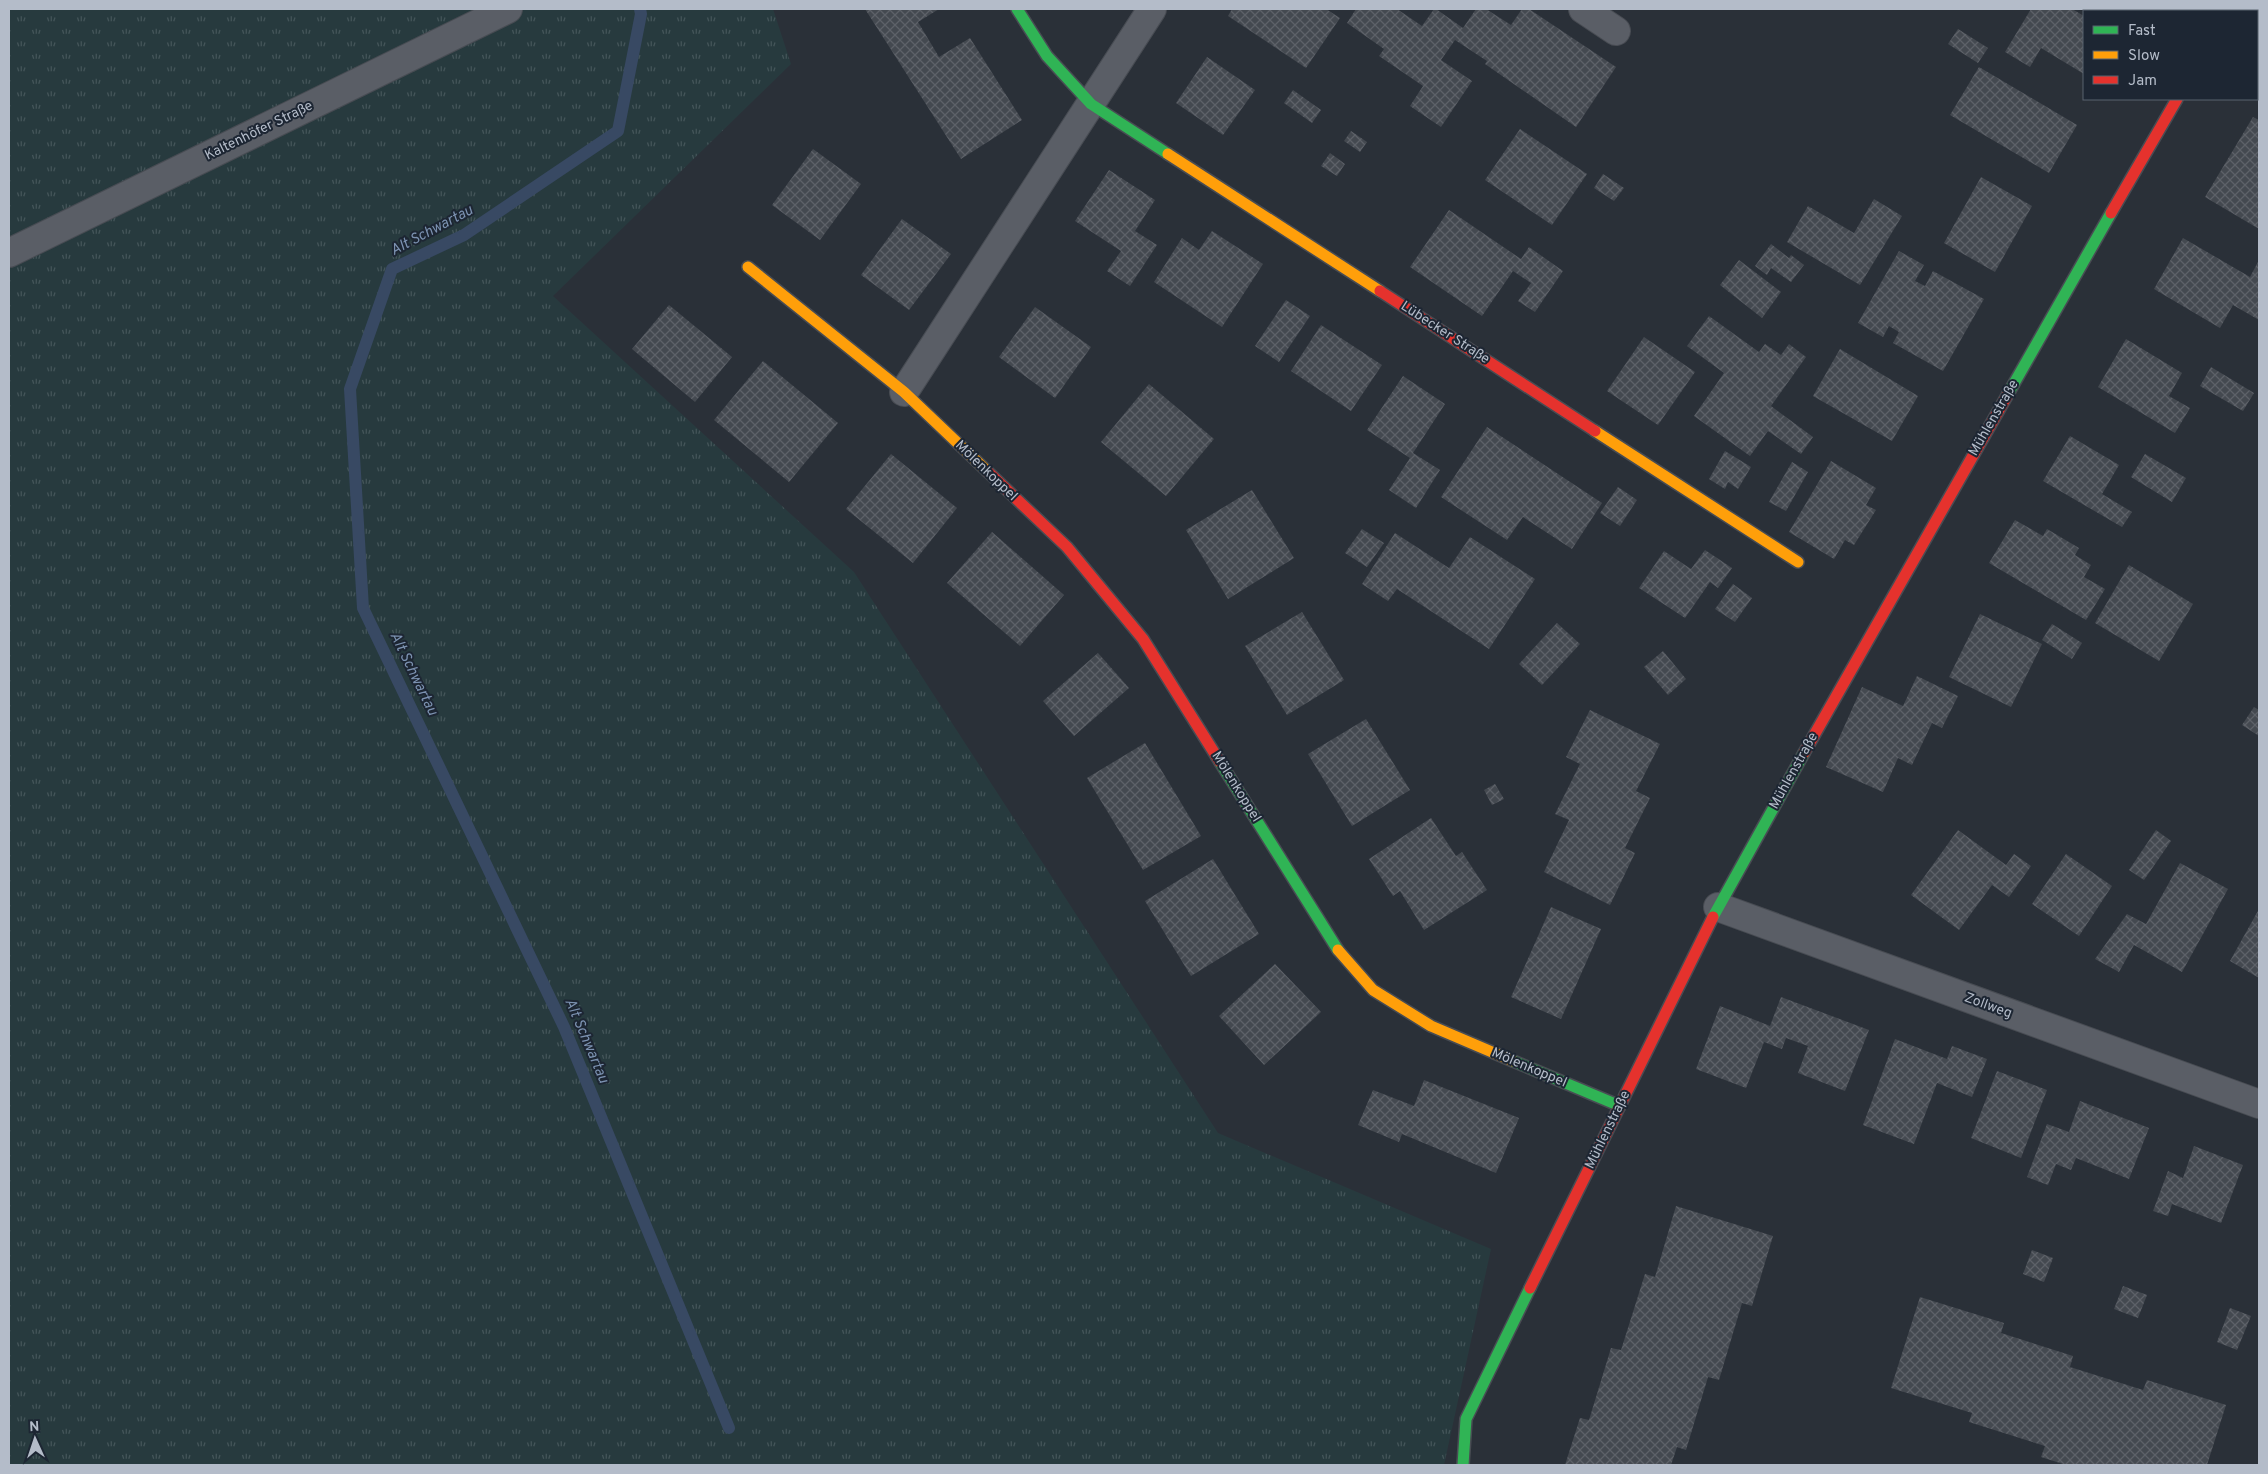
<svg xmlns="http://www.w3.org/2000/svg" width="2268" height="1474" viewBox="0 0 2268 1474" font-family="Overpass,sans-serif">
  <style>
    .grass { fill: url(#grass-tufts) }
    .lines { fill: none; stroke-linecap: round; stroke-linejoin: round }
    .stream { stroke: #384963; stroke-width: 12 }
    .building { fill: url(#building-cross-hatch) }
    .street-casing { stroke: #484c53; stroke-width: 30 }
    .fast-casing { stroke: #484c53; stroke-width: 14 }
    .slow-casing { stroke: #484c53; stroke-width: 14 }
    .jam-casing { stroke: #484c53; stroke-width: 14 }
    .street { stroke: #5a5e66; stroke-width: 28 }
    .fast { stroke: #30b455; stroke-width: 11 }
    .slow { stroke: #ff9f0a; stroke-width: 11 }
    .jam { stroke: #e5322d; stroke-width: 11 }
    .labels { text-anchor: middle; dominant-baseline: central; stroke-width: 4; stroke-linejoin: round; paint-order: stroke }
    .street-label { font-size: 14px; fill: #b4bcc9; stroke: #1d2633 }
    .water-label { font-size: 15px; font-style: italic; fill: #7c92b1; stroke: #1d2633 }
  </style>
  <defs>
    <pattern id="grass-tufts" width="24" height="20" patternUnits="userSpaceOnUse" patternTransform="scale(1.25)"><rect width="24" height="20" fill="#273a3e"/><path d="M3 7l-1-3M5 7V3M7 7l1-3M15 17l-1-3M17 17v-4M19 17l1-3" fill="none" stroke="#445559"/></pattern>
    <pattern id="building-cross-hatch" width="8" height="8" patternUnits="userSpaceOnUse" patternTransform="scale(1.25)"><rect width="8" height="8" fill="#444950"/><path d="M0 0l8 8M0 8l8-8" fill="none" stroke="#5d6168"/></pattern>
  </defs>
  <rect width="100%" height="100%" fill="#2a3038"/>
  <path class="grass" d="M 9,9 L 773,9 L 791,64 L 553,296 L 854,572 L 1218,1133 L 1491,1249 L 1444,1465 L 9,1465 Z"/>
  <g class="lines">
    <path class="stream" d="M 640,9 L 641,14 L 618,131 L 464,235 L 392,269 L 350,389 L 363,608 L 564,1027 L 729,1428"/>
  </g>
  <g class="building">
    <path d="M 865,9 L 939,9 L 918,22 L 939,57 L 970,38 L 1022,120 L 961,159 Z"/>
    <path d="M 1232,9 L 1326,9 L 1340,18 L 1306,68 L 1228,16 Z"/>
    <path d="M 1356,9 L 1397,9 L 1422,26 L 1434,9 L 1436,9 L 1463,28 L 1476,9 L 1486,9 L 1511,25 L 1522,9 L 1529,9 L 1616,67 L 1576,127 L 1485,64 L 1487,61 L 1455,40 L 1441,60 L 1472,81 L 1441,127 L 1410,106 L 1423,86 L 1379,56 L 1384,49 L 1347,23 Z"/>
    <path d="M 2031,9 L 2072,9 L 2084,16 L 2084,74 L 2041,48 L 2030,67 L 2005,52 Z"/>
    <path d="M 1958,29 L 1988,48 L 1978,63 L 1948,44 Z"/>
    <path d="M 1207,57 L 1255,90 L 1223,135 L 1176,103 Z"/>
    <path d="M 1979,67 L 2077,125 L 2049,173 L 1950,115 Z"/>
    <path d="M 1293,90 L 1321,110 L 1312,123 L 1284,103 Z"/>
    <path d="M 2253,117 L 2259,120 L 2259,229 L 2205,197 Z"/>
    <path d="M 1520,129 L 1587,174 L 1552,225 L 1485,180 Z"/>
    <path d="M 1351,131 L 1367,142 L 1360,152 L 1344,141 Z"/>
    <path d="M 813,149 L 861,184 L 820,240 L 772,205 Z"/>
    <path d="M 1330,153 L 1345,164 L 1337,176 L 1321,166 Z"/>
    <path d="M 1109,170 L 1155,200 L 1135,231 L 1157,245 L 1130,286 L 1107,271 L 1121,251 L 1075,221 Z"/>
    <path d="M 1603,174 L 1624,188 L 1614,201 L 1594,188 Z"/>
    <path d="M 1981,177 L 2032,206 L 1995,272 L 1944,243 Z"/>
    <path d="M 1874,199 L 1902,216 L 1860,285 L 1787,242 L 1808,206 L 1854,233 Z"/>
    <path d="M 1449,210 L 1521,259 L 1529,247 L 1563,271 L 1535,312 L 1518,301 L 1531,283 L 1513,271 L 1482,316 L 1410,267 Z"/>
    <path d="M 902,219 L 951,254 L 909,310 L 861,275 Z"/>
    <path d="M 1212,231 L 1263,264 L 1222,327 L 1154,282 L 1182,238 L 1199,250 Z"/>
    <path d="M 2183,238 L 2250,277 L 2259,260 L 2259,320 L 2233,305 L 2220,328 L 2154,289 Z"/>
    <path d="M 1771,244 L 1789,258 L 1791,255 L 1804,265 L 1791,282 L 1771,268 L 1767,275 L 1755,266 Z"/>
    <path d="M 1899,251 L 1924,265 L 1915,281 L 1925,286 L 1933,271 L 1984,299 L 1943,371 L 1893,343 L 1899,332 L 1889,326 L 1883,337 L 1858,323 Z"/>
    <path d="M 1739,260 L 1781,292 L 1762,318 L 1720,285 Z"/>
    <path d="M 1286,300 L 1310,316 L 1279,362 L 1255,346 Z"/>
    <path d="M 669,305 L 732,357 L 695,402 L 632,349 Z"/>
    <path d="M 1035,307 L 1091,347 L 1055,398 L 999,357 Z"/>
    <path d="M 1709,316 L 1759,352 L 1765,344 L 1781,355 L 1789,344 L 1806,357 L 1771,406 L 1813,437 L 1801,454 L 1768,431 L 1750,456 L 1694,416 L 1724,373 L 1687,346 Z"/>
    <path d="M 1321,325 L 1382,365 L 1351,411 L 1291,371 Z"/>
    <path d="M 1644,337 L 1695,372 L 1658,425 L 1607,391 Z"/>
    <path d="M 2126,339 L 2182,373 L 2169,396 L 2190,408 L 2175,433 L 2098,387 Z"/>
    <path d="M 1840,349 L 1918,396 L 1892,441 L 1813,396 Z"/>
    <path d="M 763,361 L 838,423 L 789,482 L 714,420 Z"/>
    <path d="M 2211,367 L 2254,393 L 2243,411 L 2200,386 Z"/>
    <path d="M 1403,376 L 1445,404 L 1413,453 L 1440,470 L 1416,508 L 1389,490 L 1410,458 L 1367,430 Z"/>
    <path d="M 1149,384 L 1214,439 L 1166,496 L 1101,442 Z"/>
    <path d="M 1487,427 L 1602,503 L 1572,549 L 1523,517 L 1507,540 L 1441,497 Z"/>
    <path d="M 2070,436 L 2119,465 L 2102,494 L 2132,512 L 2122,527 L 2043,481 Z"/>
    <path d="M 1725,451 L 1751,467 L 1738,489 L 1728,482 L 1725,489 L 1709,479 Z"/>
    <path d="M 891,454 L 957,508 L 913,563 L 846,509 Z"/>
    <path d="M 2145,454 L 2186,478 L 2172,502 L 2131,477 Z"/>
    <path d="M 1831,461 L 1876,488 L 1866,505 L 1876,510 L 1854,545 L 1845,540 L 1834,559 L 1789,532 Z"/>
    <path d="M 1792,462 L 1808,472 L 1786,511 L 1769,502 Z"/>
    <path d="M 1618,487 L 1637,500 L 1620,526 L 1600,513 Z"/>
    <path d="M 1252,490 L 1294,558 L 1228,599 L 1186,530 Z"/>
    <path d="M 2015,520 L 2043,536 L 2047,529 L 2079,548 L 2075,555 L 2091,565 L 2084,577 L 2105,589 L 2086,620 L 1989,563 Z"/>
    <path d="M 1362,529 L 1384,543 L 1367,567 L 1345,553 Z"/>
    <path d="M 992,532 L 1064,595 L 1020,646 L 947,583 Z"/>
    <path d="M 1395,533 L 1449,568 L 1470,537 L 1535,579 L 1489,649 L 1397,589 L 1388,601 L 1362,584 Z"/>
    <path d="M 1705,550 L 1732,568 L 1718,588 L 1710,582 L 1685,618 L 1639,588 L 1664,551 L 1691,569 Z"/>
    <path d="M 2129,565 L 2193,604 L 2159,661 L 2095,623 Z"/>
    <path d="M 1733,584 L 1752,598 L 1735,622 L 1715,609 Z"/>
    <path d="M 1302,612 L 1344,680 L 1287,715 L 1245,646 Z"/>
    <path d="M 1980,614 L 2042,644 L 2011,707 L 1949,677 Z"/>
    <path d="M 1557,623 L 1580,644 L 1542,685 L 1519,664 Z"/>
    <path d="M 2052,624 L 2082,643 L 2072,659 L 2042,640 Z"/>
    <path d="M 1663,651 L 1686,679 L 1668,695 L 1644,667 Z"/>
    <path d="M 1098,653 L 1129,688 L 1074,736 L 1043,701 Z"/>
    <path d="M 1917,676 L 1958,696 L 1942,728 L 1932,723 L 1912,765 L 1898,758 L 1883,792 L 1826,767 L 1862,687 L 1903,706 Z"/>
    <path d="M 2254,707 L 2259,710 L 2259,736 L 2242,725 Z"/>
    <path d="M 1590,710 L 1660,744 L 1636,791 L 1650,798 L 1625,848 L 1635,853 L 1610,905 L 1544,872 L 1569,820 L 1555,814 L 1580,764 L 1566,757 Z"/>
    <path d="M 1366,719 L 1410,790 L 1352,826 L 1308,754 Z"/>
    <path d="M 1145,743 L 1201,836 L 1143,870 L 1087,778 Z"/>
    <path d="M 1495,784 L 1504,799 L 1492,805 L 1484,790 Z"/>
    <path d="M 1431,818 L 1456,856 L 1462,852 L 1487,890 L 1424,930 L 1400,891 L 1393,896 L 1369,859 Z"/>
    <path d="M 1958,830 L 2006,865 L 2014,854 L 2031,866 L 2009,897 L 1992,885 L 1959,930 L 1911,895 Z"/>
    <path d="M 2156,830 L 2171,841 L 2144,880 L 2129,870 Z"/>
    <path d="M 2066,854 L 2112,886 L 2079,936 L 2032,904 Z"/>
    <path d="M 1213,859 L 1259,934 L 1191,976 L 1145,901 Z"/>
    <path d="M 2180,863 L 2228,889 L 2182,972 L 2134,945 L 2119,972 L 2095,959 L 2127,914 L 2146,924 Z"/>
    <path d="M 1551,907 L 1601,929 L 1561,1019 L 1511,997 Z"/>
    <path d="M 2259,909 L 2259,978 L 2230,961 Z"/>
    <path d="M 1275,964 L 1321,1012 L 1264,1065 L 1219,1016 Z"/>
    <path d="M 1781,997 L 1869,1030 L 1845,1091 L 1798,1073 L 1808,1046 L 1786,1038 L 1782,1049 L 1764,1042 L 1746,1088 L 1696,1069 L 1720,1006 L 1770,1026 Z"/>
    <path d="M 1895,1039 L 1947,1059 L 1952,1046 L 1987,1059 L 1972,1097 L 1937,1083 L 1914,1144 L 1863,1125 Z"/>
    <path d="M 1997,1071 L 2047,1090 L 2021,1158 L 1971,1138 Z"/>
    <path d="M 1424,1080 L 1519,1118 L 1496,1173 L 1402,1134 L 1399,1142 L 1358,1125 L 1373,1090 L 1414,1106 Z"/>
    <path d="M 2080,1101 L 2149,1128 L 2129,1179 L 2076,1158 L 2071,1170 L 2056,1164 L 2048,1185 L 2027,1177 L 2047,1124 L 2069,1132 Z"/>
    <path d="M 2194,1146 L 2243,1165 L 2221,1223 L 2172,1204 L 2168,1216 L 2153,1211 L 2168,1171 L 2183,1178 Z"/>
    <path d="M 1676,1206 L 1773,1236 L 1752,1306 L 1742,1303 L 1719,1380 L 1708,1377 L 1686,1450 L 1677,1447 L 1671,1465 L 1565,1465 L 1580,1418 L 1589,1420 L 1611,1348 L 1621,1350 L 1645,1274 L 1655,1277 Z"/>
    <path d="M 2032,1250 L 2053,1258 L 2044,1282 L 2023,1274 Z"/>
    <path d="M 2123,1286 L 2147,1295 L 2138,1318 L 2114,1309 Z"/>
    <path d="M 1920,1297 L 2004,1323 L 2001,1333 L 2073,1356 L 2070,1367 L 2143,1390 L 2147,1380 L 2226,1405 L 2207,1465 L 2066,1465 L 2041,1457 L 2045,1446 L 1969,1422 L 1972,1413 L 1891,1388 Z"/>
    <path d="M 2230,1308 L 2251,1316 L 2237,1350 L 2217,1342 Z"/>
  </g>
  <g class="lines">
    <g class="street-casing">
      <g id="street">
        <path d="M 1583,9 L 1616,31"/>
        <path d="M 2227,11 L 2228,9"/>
        <path d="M 9,253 L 508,9"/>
        <path d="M 904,392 L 1152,9"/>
        <path d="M 1718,907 L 2259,1104"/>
      </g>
    </g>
    <g class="fast-casing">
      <g id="fast">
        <path d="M 1017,9 L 1047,56 L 1091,104 L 1168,154"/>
        <path d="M 2008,394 L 2111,213"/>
        <path d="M 1220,762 L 1338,950"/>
        <path d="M 1713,917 L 1804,753"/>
        <path d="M 1513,1061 L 1620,1106"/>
        <path d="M 1463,1465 L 1466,1419 L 1530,1288"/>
      </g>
    </g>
    <g class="slow-casing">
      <g id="slow">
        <path d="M 1168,154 L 1380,291"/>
        <path d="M 748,267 L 904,392 L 987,471"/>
        <path d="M 1595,431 L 1798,562"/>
        <path d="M 1338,950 L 1373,990 L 1431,1026 L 1513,1061"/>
      </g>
    </g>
    <g class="jam-casing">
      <g id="jam">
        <path d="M 2111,213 L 2177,99"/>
        <path d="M 1380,291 L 1595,431"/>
        <path d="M 987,471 L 1067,547 L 1143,639 L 1220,762"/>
        <path d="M 1804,753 L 2008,394"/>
        <path d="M 1530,1288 L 1713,917"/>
      </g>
    </g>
    <use href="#street" class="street"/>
    <use href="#fast" class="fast"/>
    <use href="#slow" class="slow"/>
    <use href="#jam" class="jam"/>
  </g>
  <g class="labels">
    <g class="street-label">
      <text transform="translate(259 131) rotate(-26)">Kaltenhöfer Straße</text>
      <text transform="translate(1445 333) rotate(33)">Lübecker Straße</text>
      <text transform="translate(1994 418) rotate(-60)">Mühlenstraße</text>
      <text transform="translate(986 471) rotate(44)">Mölenkoppel</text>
      <text transform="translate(1794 771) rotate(-61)">Mühlenstraße</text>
      <text transform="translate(1236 787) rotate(58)">Mölenkoppel</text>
      <text transform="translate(1988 1006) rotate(20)">Zollweg</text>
      <text transform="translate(1529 1068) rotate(23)">Mölenkoppel</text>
      <text transform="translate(1608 1130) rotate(-64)">Mühlenstraße</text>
    </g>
    <g class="water-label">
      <text transform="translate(432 231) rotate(-28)">Alt Schwartau</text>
      <text transform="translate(413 674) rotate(64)">Alt Schwartau</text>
      <text transform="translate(586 1041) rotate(67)">Alt Schwartau</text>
    </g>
  </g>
  <rect width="2268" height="1474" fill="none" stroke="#b4bcc9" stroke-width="20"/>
  <rect x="2083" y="10" width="175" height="90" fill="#1d2633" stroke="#59626f"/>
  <rect x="2093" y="26" width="25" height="8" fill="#30b455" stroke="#59626f"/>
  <text x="2128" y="35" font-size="15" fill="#b4bcc9">Fast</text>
  <rect x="2093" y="51" width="25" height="8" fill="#ff9f0a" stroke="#59626f"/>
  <text x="2128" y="60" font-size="15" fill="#b4bcc9">Slow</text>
  <rect x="2093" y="76" width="25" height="8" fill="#e5322d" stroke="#59626f"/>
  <text x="2128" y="85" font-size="15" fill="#b4bcc9">Jam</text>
  <g transform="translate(35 1439) rotate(357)" stroke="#1d2633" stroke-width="4" paint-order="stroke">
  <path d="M0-4L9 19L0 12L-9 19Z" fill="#b4bcc9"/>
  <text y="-8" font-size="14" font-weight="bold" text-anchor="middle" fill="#b4bcc9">N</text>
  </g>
</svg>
